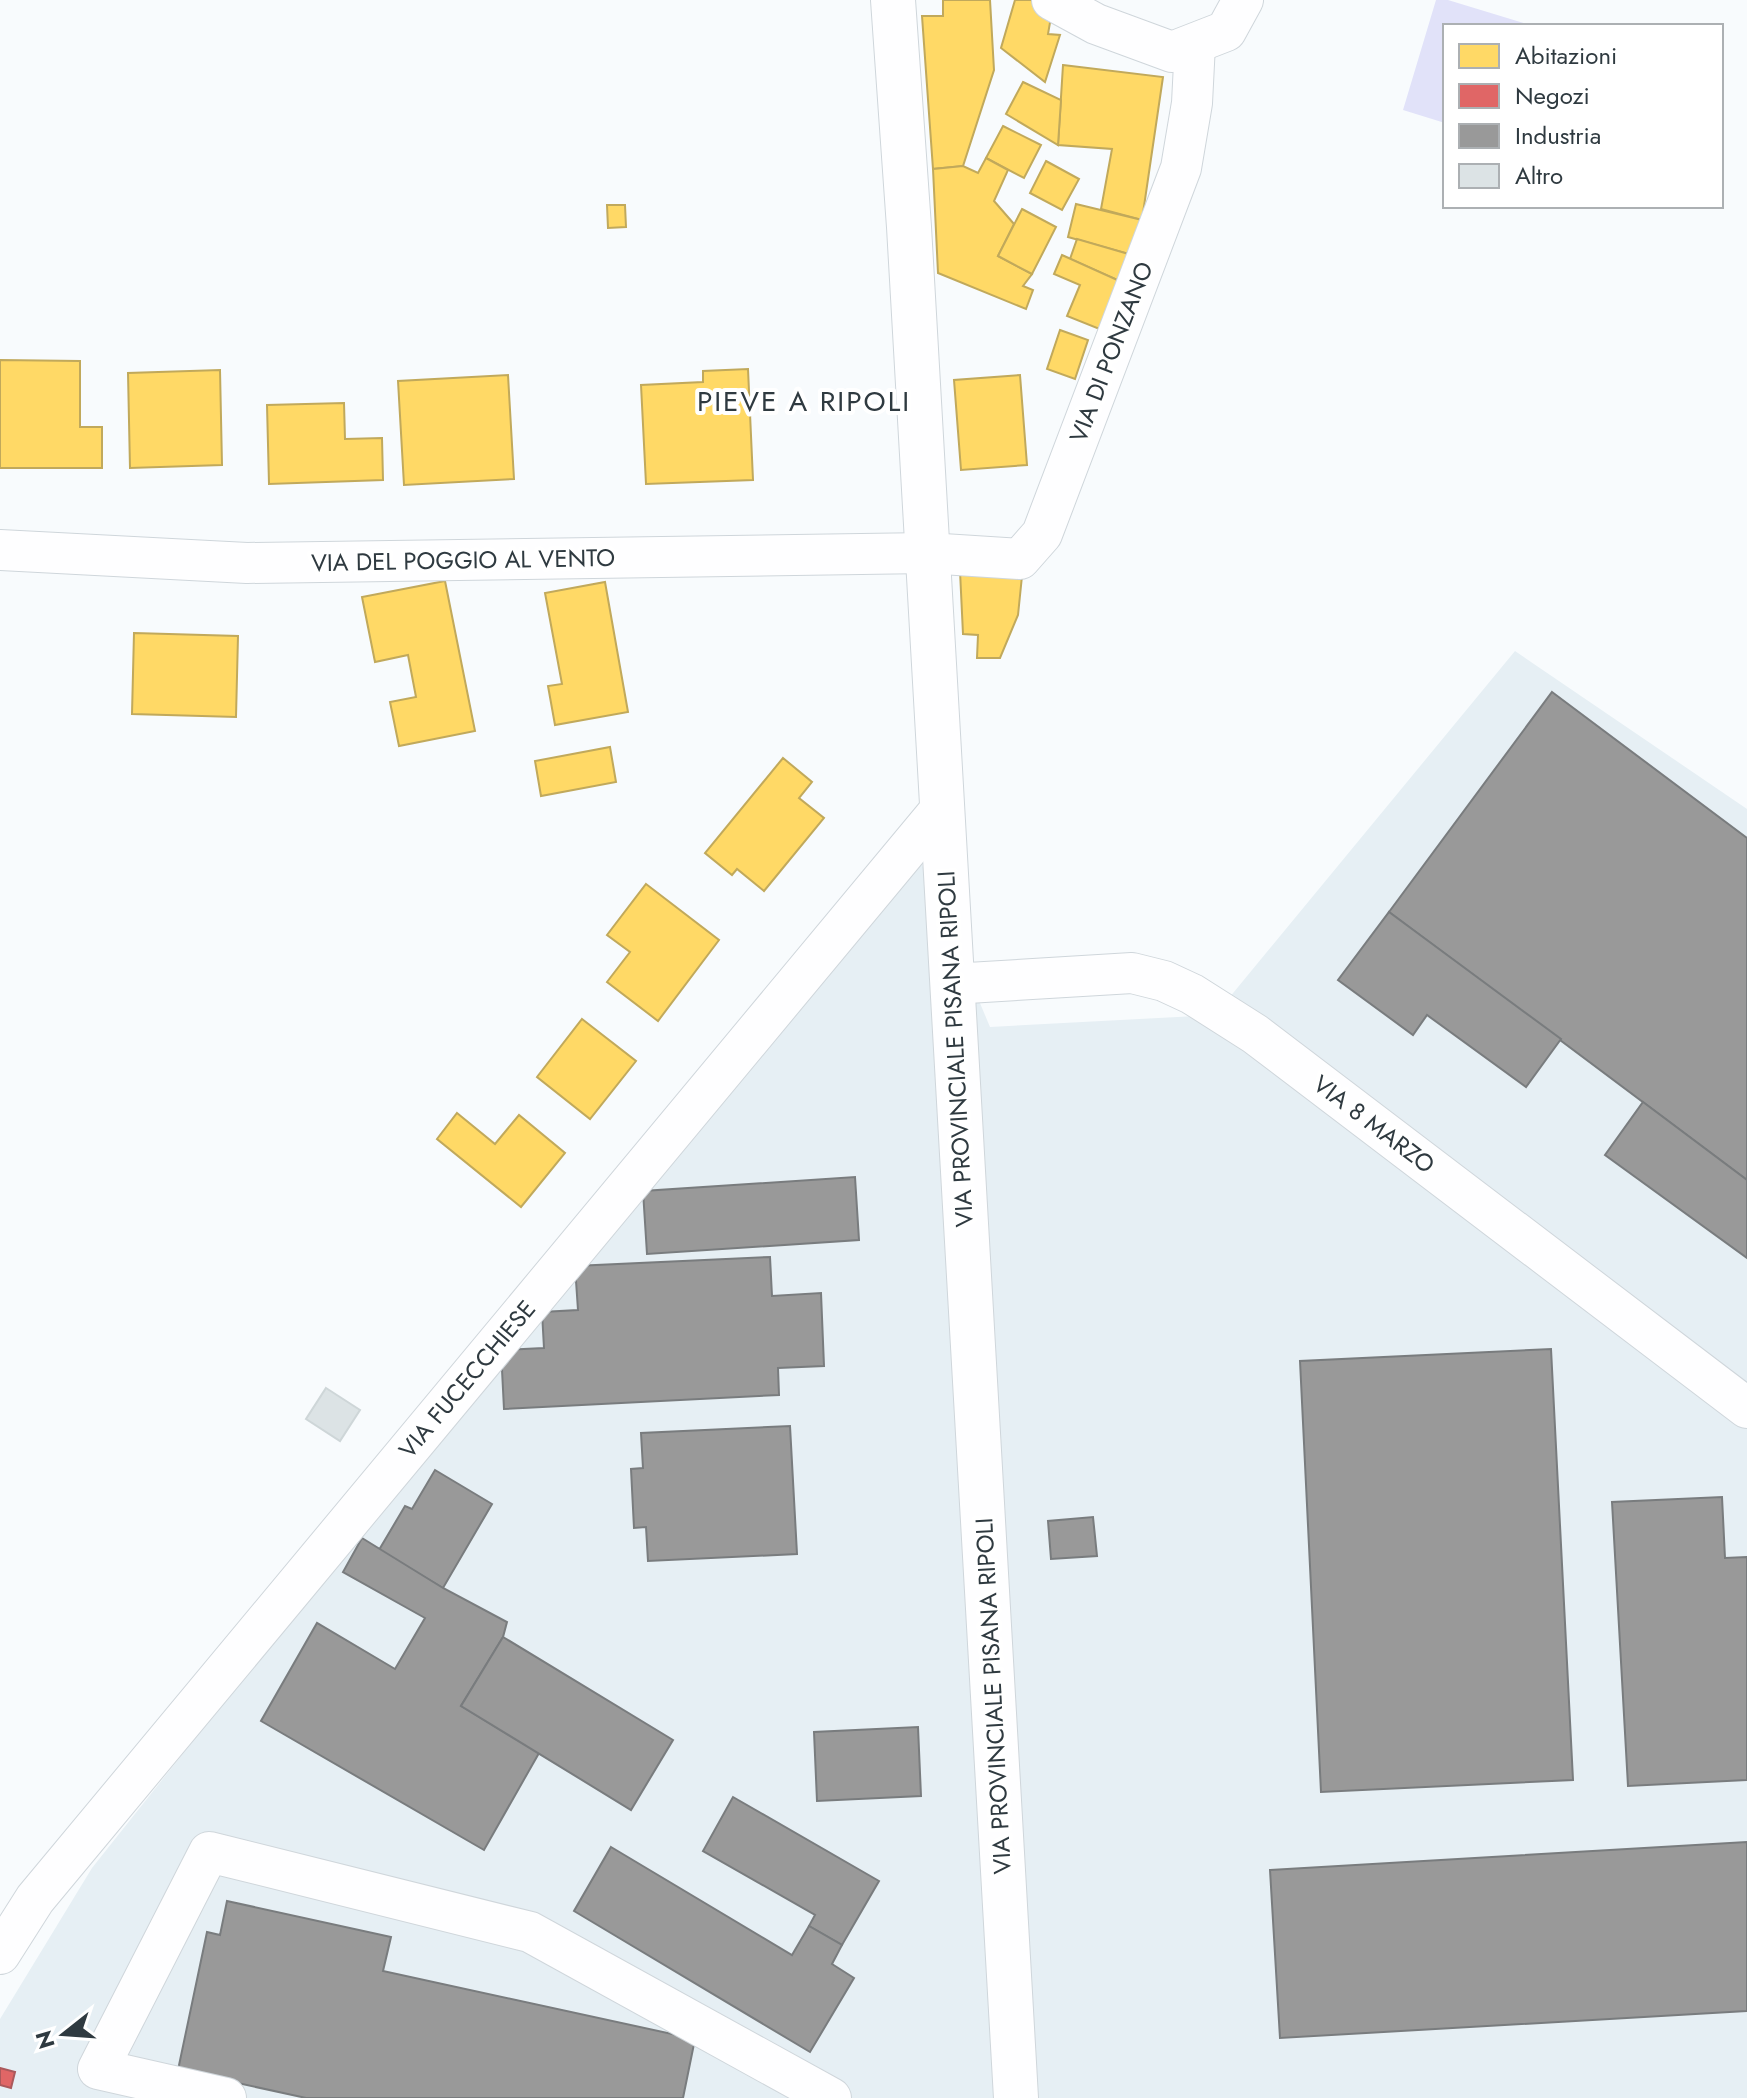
<svg xmlns="http://www.w3.org/2000/svg" width="1747" height="2098" viewBox="0 0 1747 2098" font-family="Jost,sans-serif">
  <style>
    .built { fill: #e6eff4 }
    .green { fill: #e1e2f9 }
    .homes { fill: #ffd966; stroke: #c1a95b; stroke-width: 2 }
    .shops { fill: #e06666; stroke: #ab595b; stroke-width: 2 }
    .industry { fill: #999; stroke: #797c7e; stroke-width: 2 }
    .building { fill: #dce3e5; stroke: #ced6d8; stroke-width: 2 }
    .lines { fill: none; stroke-linecap: round; stroke-linejoin: round }
    .minor-casing { stroke: #cfd6db; stroke-width: 42 }
    .major-casing { stroke: #cfd6db; stroke-width: 46 }
    .minor { stroke: #fefeff; stroke-width: 40 }
    .major { stroke: #fefeff; stroke-width: 44 }
    .labels { text-anchor: middle; dominant-baseline: central; stroke-width: 8; stroke-linejoin: round; paint-order: stroke }
    .street-label { font-size: 24px; fill: #2f3a40; stroke: #fff }
    .quarter-label { font-size: 28px; letter-spacing: 2px; fill: #2f3a40; stroke: #fff }
  </style>
  <rect width="100%" height="100%" fill="#f8fbfd"/>
  <path class="built" d="M 1515,651 L 1747,809 L 1747,2098 L 0,2098 L 0,2019 L 92,1868 L 557,1283 L 920,860 L 990,1027 L 1215,1015 Z"/>
  <path class="green" d="M 1436,0 L 1448,0 L 1533,26 L 1445,26 L 1445,123 L 1403,110 Z"/>
  <g class="homes">
    <path d="M 943,0 L 990,0 L 994,70 L 963,166 L 933,169 L 922,16 L 943,16 Z"/>
    <path d="M 1015,0 L 1035,0 L 1052,11 L 1048,34 L 1060,35 L 1045,82 L 1001,48 Z"/>
    <path d="M 1063,65 L 1163,77 L 1142,220 L 1101,209 L 1112,149 L 1058,145 Z"/>
    <path d="M 1023,82 L 1061,100 L 1058,145 L 1006,114 Z"/>
    <path d="M 1003,126 L 1041,145 L 1024,178 L 986,158 Z"/>
    <path d="M 986,158 L 1008,170 L 994,201 L 1014,224 L 998,256 L 1032,274 L 1023,286 L 1033,290 L 1026,309 L 938,273 L 933,169 L 963,166 L 978,173 Z"/>
    <path d="M 1046,161 L 1079,179 L 1062,210 L 1030,193 Z"/>
    <path d="M 1076,204 L 1142,220 L 1132,255 L 1068,237 Z"/>
    <path d="M 607,205 L 625,205 L 626,227 L 608,228 Z"/>
    <path d="M 1022,209 L 1056,227 L 1032,274 L 998,256 Z"/>
    <path d="M 1077,239 L 1132,255 L 1124,283 L 1070,259 Z"/>
    <path d="M 1062,255 L 1124,283 L 1102,330 L 1067,316 L 1080,285 L 1054,274 Z"/>
    <path d="M 1060,330 L 1088,340 L 1075,379 L 1047,369 Z"/>
    <path d="M 0,360 L 80,361 L 80,427 L 102,427 L 102,468 L 0,468 Z"/>
    <path d="M 748,369 L 753,480 L 646,484 L 641,385 L 703,382 L 703,371 Z"/>
    <path d="M 220,370 L 222,465 L 130,468 L 128,373 Z"/>
    <path d="M 508,375 L 514,479 L 404,485 L 398,381 Z"/>
    <path d="M 1020,375 L 1027,465 L 961,470 L 954,380 Z"/>
    <path d="M 344,403 L 345,439 L 382,438 L 383,480 L 269,484 L 267,405 Z"/>
    <path d="M 960,571 L 1022,576 L 1018,615 L 1000,658 L 977,658 L 978,635 L 963,634 Z"/>
    <path d="M 445,581 L 475,731 L 399,746 L 390,702 L 416,697 L 408,655 L 375,662 L 362,597 Z"/>
    <path d="M 605,582 L 628,712 L 555,725 L 548,686 L 562,684 L 545,593 Z"/>
    <path d="M 134,633 L 238,636 L 236,717 L 132,714 Z"/>
    <path d="M 610,747 L 616,782 L 541,796 L 535,761 Z"/>
    <path d="M 783,758 L 812,782 L 799,798 L 824,818 L 764,891 L 737,869 L 732,875 L 705,853 Z"/>
    <path d="M 646,884 L 719,940 L 658,1021 L 607,982 L 630,952 L 607,935 Z"/>
    <path d="M 582,1019 L 636,1061 L 590,1119 L 537,1077 Z"/>
    <path d="M 457,1113 L 495,1144 L 519,1115 L 565,1153 L 521,1207 L 437,1139 Z"/>
  </g>
  <path class="shops" d="M 0,2068 L 15,2072 L 11,2088 L 0,2085 Z"/>
  <g class="industry">
    <path d="M 1552,692 L 1747,838 L 1747,1180 L 1389,912 Z"/>
    <path d="M 1389,912 L 1561,1039 L 1526,1087 L 1427,1015 L 1413,1035 L 1338,980 Z"/>
    <path d="M 1643,1102 L 1747,1180 L 1747,1258 L 1605,1155 Z"/>
    <path d="M 855,1177 L 859,1240 L 647,1254 L 643,1191 Z"/>
    <path d="M 770,1257 L 772,1296 L 821,1293 L 824,1366 L 778,1368 L 779,1395 L 504,1409 L 501,1350 L 544,1348 L 542,1312 L 578,1310 L 575,1266 Z"/>
    <path d="M 1551,1349 L 1573,1780 L 1321,1792 L 1300,1361 Z"/>
    <path d="M 790,1426 L 797,1554 L 648,1561 L 646,1527 L 634,1528 L 631,1469 L 643,1468 L 641,1433 Z"/>
    <path d="M 435,1470 L 492,1504 L 443,1588 L 379,1550 L 405,1506 L 412,1509 Z"/>
    <path d="M 1722,1497 L 1725,1558 L 1747,1557 L 1747,1780 L 1628,1786 L 1612,1502 Z"/>
    <path d="M 1093,1517 L 1097,1556 L 1051,1559 L 1048,1521 Z"/>
    <path d="M 362,1538 L 443,1588 L 507,1622 L 503,1637 L 461,1706 L 539,1753 L 484,1850 L 261,1721 L 317,1623 L 395,1669 L 425,1618 L 343,1572 Z"/>
    <path d="M 503,1637 L 673,1740 L 631,1810 L 461,1706 Z"/>
    <path d="M 918,1727 L 921,1796 L 817,1801 L 814,1732 Z"/>
    <path d="M 733,1797 L 879,1881 L 842,1945 L 809,1926 L 815,1915 L 703,1851 Z"/>
    <path d="M 1747,1842 L 1747,2011 L 1280,2038 L 1270,1870 Z"/>
    <path d="M 611,1847 L 792,1955 L 809,1926 L 842,1945 L 832,1964 L 854,1978 L 810,2052 L 574,1911 Z"/>
    <path d="M 227,1901 L 391,1937 L 383,1971 L 695,2039 L 683,2098 L 306,2098 L 178,2070 L 207,1932 L 220,1935 Z"/>
  </g>
  <path class="building" d="M 326,1388 L 360,1410 L 340,1441 L 306,1419 Z"/>
  <g class="lines">
    <g class="minor-casing">
      <g id="minor">
        <path d="M 1052,0 L 1096,24 L 1172,52 L 1226,31 L 1243,0"/>
        <path d="M 0,550 L 247,563 L 927,553 L 1020,559 L 1042,534 L 1181,168 L 1192,103 L 1195,44"/>
        <path d="M 951,984 L 1132,973 L 1164,981 L 1192,994 L 1255,1034 L 1747,1408"/>
        <path d="M 0,1954 L 35,1899 L 941,809"/>
        <path d="M 226,2098 L 98,2069 L 209,1852 L 530,1932 L 831,2098"/>
      </g>
    </g>
    <g class="major-casing">
      <path id="major" d="M 893,0 L 909,227 L 1016,2098"/>
    </g>
    <use href="#minor" class="minor"/>
    <use href="#major" class="major"/>
  </g>
  <g class="labels">
    <g class="street-label">
      <text transform="translate(1111 352) rotate(-69)">VIA DI PONZANO</text>
      <text transform="translate(463 560) rotate(-1)">VIA DEL POGGIO AL VENTO</text>
      <text transform="translate(955 1049) rotate(-93)">VIA PROVINCIALE PISANA RIPOLI</text>
      <text transform="translate(1374 1124) rotate(37)">VIA 8 MARZO</text>
      <text transform="translate(467 1379) rotate(-50)">VIA FUCECCHIESE</text>
      <text transform="translate(993 1696) rotate(-93)">VIA PROVINCIALE PISANA RIPOLI</text>
    </g>
    <g class="quarter-label">
      <text x="804" y="401">PIEVE A RIPOLI</text>
    </g>
  </g>
  <rect x="1443" y="24" width="280" height="184" fill="#ffffff" stroke="#acb0b3" stroke-width="2"/>
  <rect x="1459" y="44" width="40" height="24" fill="#ffd966" stroke="#acb0b3" stroke-width="2"/>
  <text x="1515" y="64" font-size="24" fill="#2f3a40">Abitazioni</text>
  <rect x="1459" y="84" width="40" height="24" fill="#e06666" stroke="#acb0b3" stroke-width="2"/>
  <text x="1515" y="104" font-size="24" fill="#2f3a40">Negozi</text>
  <rect x="1459" y="124" width="40" height="24" fill="#999999" stroke="#acb0b3" stroke-width="2"/>
  <text x="1515" y="144" font-size="24" fill="#2f3a40">Industria</text>
  <rect x="1459" y="164" width="40" height="24" fill="#dce3e5" stroke="#acb0b3" stroke-width="2"/>
  <text x="1515" y="184" font-size="24" fill="#2f3a40">Altro</text>
  <g transform="translate(64 2034) rotate(253)" stroke="#ffffff" stroke-width="6" paint-order="stroke">
  <path d="M0-6L14 30L0 20L-14 30Z" fill="#2f3a40"/>
  <text y="-12" font-size="22" font-weight="bold" text-anchor="middle" fill="#2f3a40">N</text>
  </g>
</svg>
